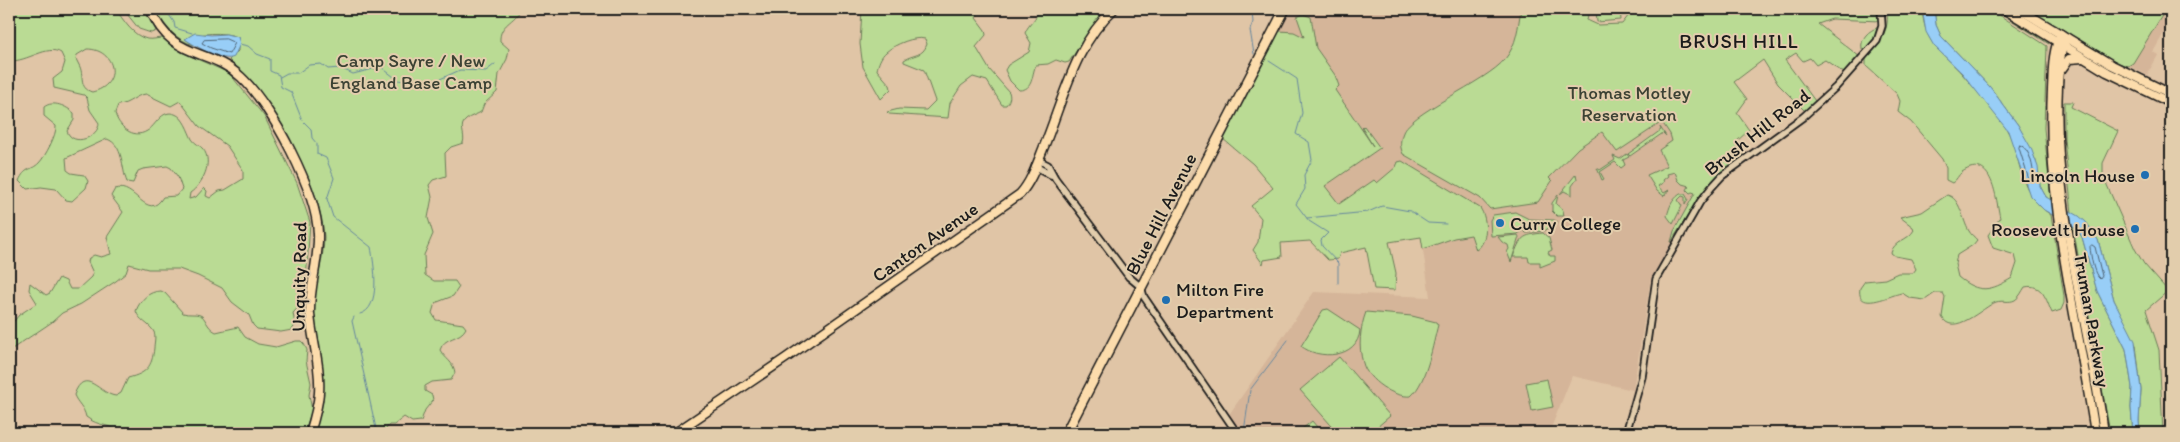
<svg xmlns="http://www.w3.org/2000/svg" width="2180" height="442" viewBox="0 0 2180 442" font-family="Itim,sans-serif">
  <style>
    .built { fill: #d5b599 }
    .green { fill: #badb94; stroke: #6b7c58; fill-rule: evenodd }
    .water { fill: #98cef7; stroke: #66879f }
    .lines { fill: none; stroke-linecap: round; stroke-linejoin: round }
    .shore { stroke: #4e6374; stroke-width: 1 }
    .stream { stroke: #66879f; stroke-width: 1 }
    .minor-casing { stroke: #1c1c1c; stroke-width: 9 }
    .major-casing { stroke: #1c1c1c; stroke-width: 11 }
    .highway-casing { stroke: #1c1c1c; stroke-width: 12 }
    .minor { stroke: #e2cdac; stroke-width: 5.5 }
    .major { stroke: #fcdcac; stroke-width: 8 }
    .highway { stroke: #fcdcac; stroke-width: 9 }
    .poi-dot { fill: #1f6fb2; stroke: #e2cdac; stroke-width: 2 }
    .labels { text-anchor: middle; dominant-baseline: central; stroke-width: 4; stroke-linejoin: round; paint-order: stroke }
    .park-label { font-size: 19px; fill: #3c4234; stroke: #e2cdac }
    .street-label { font-size: 19px; fill: #1c1c1c; stroke: #e2cdac }
    .poi-label { font-size: 19px; fill: #1c1c1c; stroke: #e2cdac; text-anchor: end }
    .neighbourhood-label { font-size: 20px; letter-spacing: 1px; fill: #1c1c1c; stroke: #e2cdac }
  </style>
  <rect width="100%" height="100%" fill="#e0c5a6"/>
  <filter id="ink" filterUnits="userSpaceOnUse"><feTurbulence type="fractalNoise" baseFrequency=".02" numOctaves="2"/><feDisplacementMap in="SourceGraphic" scale="10" xChannelSelector="R" yChannelSelector="G"/><feConvolveMatrix kernelMatrix="1 2 1 2 8 2 1 2 1" color-interpolation-filters="sRGB"/></filter>
  <g filter="url(#ink)">
    <g class="built">
      <path d="M 1291,9 L 1535,9 L 1681,102 L 1719,175 L 1700,197 L 1651,278 L 1633,390 L 1572,376 L 1551,428 L 1557,433 L 1240,433 L 1228,416 L 1314,292 L 1430,297 L 1420,230 L 1320,220 L 1223,139 Z"/>
      <path d="M 2164,9 L 2171,9 L 2171,21 L 2153,52 L 2158,55 L 2147,75 L 2129,66 Z"/>
    </g>
    <g class="green">
      <path d="M 9,9 L 116,9 C 123,20 133,36 147,39 C 152,40 158,38 163,38 L 181,52 L 229,73 L 264,116 L 297,183 L 310,222 L 305,297 L 303,302 L 293,313 L 295,325 L 292,330 L 281,332 L 257,329 L 253,325 L 249,315 L 232,302 L 222,288 L 198,276 L 179,269 L 148,269 L 129,264 L 126,273 L 116,281 L 81,304 L 62,313 L 52,322 L 9,351 L 9,327 L 19,315 L 37,303 L 29,290 L 30,283 L 46,295 L 50,293 L 59,278 L 66,281 L 70,289 L 78,289 L 91,277 L 93,273 L 88,262 L 89,258 L 94,255 L 101,257 L 111,254 L 107,237 L 123,212 L 111,196 L 115,189 C 135,182 147,223 163,197 L 176,196 L 182,189 L 178,177 L 171,168 L 167,166 L 143,169 L 138,171 L 133,183 L 127,182 C 121,168 124,145 107,139 L 66,158 L 67,170 L 71,173 L 84,175 L 88,181 L 86,188 L 72,201 L 66,200 L 56,189 L 41,187 L 27,189 L 19,181 C 25,167 31,171 39,163 C 45,157 57,134 56,126 L 44,116 L 44,107 C 53,100 66,106 74,113 L 74,120 L 67,131 C 73,148 99,137 99,123 L 90,110 L 87,98 L 84,95 L 54,88 L 53,79 L 62,72 L 65,62 L 61,53 C 47,44 28,62 9,61 ZM 87,49 C 116,49 123,85 92,92 C 79,88 84,77 80,67 C 79,64 77,62 76,59 L 77,55 ZM 146,94 L 171,106 L 180,101 L 199,126 L 227,146 L 243,170 L 243,179 L 225,190 L 219,191 L 210,198 L 206,196 L 207,191 L 204,188 L 196,197 L 189,199 L 190,193 C 202,185 214,162 203,149 C 200,145 195,144 192,139 C 188,131 184,117 175,114 C 161,109 156,126 147,131 C 133,140 118,126 115,113 L 118,105 C 130,104 135,95 146,94 Z"/>
      <path d="M 123,9 L 145,9 L 156,31 L 151,33 L 139,29 Z"/>
      <path d="M 155,9 L 521,9 C 515,22 499,24 500,41 L 509,49 L 507,59 L 499,74 L 497,92 L 484,104 L 481,112 C 476,115 470,116 466,120 C 458,126 466,135 463,143 L 451,147 L 445,153 L 446,176 L 433,180 L 429,185 L 432,197 L 428,218 L 433,234 L 424,255 L 425,275 L 434,281 L 455,281 L 459,287 L 453,296 L 435,303 L 432,313 L 436,320 L 463,324 L 466,328 C 460,340 444,336 440,350 C 445,359 454,362 455,373 L 451,380 L 432,382 L 425,386 L 425,391 L 432,395 L 433,400 L 425,410 L 421,421 L 412,422 L 404,417 L 394,425 L 389,425 L 383,433 L 314,433 C 330,387 315,355 314,309 C 314,285 324,261 324,237 C 322,191 285,127 258,89 C 250,77 238,70 229,60 L 238,51 L 238,37 C 222,31 201,33 185,39 L 194,45 C 175,40 164,25 155,9 Z"/>
      <path d="M 862,9 L 980,9 L 976,18 L 985,30 L 986,35 L 976,47 L 989,69 L 1009,92 C 1011,98 1009,101 1006,105 L 1002,105 L 987,81 L 973,77 L 961,86 L 950,103 L 948,118 L 889,114 L 887,112 L 899,109 L 926,110 L 935,101 L 924,70 L 904,62 L 904,60 C 913,54 923,57 927,44 L 925,39 C 915,36 895,44 886,52 C 881,56 878,64 877,70 L 890,85 L 891,89 L 881,99 L 863,67 L 860,44 Z"/>
      <path d="M 1038,9 L 1108,9 L 1092,27 L 1069,62 L 1065,63 L 1056,60 L 1048,64 L 1036,65 C 1031,75 1034,90 1019,90 L 1010,81 L 1005,70 L 1008,65 L 1029,52 L 1031,43 L 1025,33 C 1028,24 1038,19 1038,9 Z"/>
      <path d="M 1521,9 L 1589,9 L 1587,20 L 1598,25 L 1622,24 L 1629,15 L 1628,9 L 1877,9 L 1880,21 L 1832,19 L 1818,24 L 1860,57 L 1844,73 L 1825,60 L 1816,65 L 1810,58 L 1803,61 L 1796,53 L 1785,60 L 1815,101 L 1805,111 L 1778,84 L 1763,60 L 1734,82 L 1747,99 L 1737,113 L 1749,130 L 1735,143 L 1744,156 L 1719,175 L 1704,190 L 1671,242 L 1674,231 L 1695,193 L 1692,192 L 1690,193 L 1687,190 L 1689,186 L 1682,184 L 1678,180 L 1675,172 L 1667,174 L 1668,176 L 1663,180 L 1664,182 L 1658,186 L 1664,193 L 1669,190 L 1664,196 L 1657,191 L 1647,175 L 1667,166 L 1659,150 L 1672,141 L 1670,134 L 1662,122 L 1617,152 L 1602,132 L 1578,148 L 1549,178 L 1552,181 L 1538,202 L 1490,209 L 1480,198 L 1403,154 C 1400,147 1400,142 1402,135 C 1406,114 1487,82 1505,59 C 1517,45 1518,26 1521,9 Z"/>
      <path d="M 1596,9 L 1620,9 L 1621,20 L 1597,22 Z"/>
      <path d="M 1886,9 L 1922,9 C 1925,46 1941,50 1963,75 C 1976,90 1990,106 2002,122 C 2025,154 2013,190 2051,215 L 2064,296 L 2064,303 L 2061,310 L 2052,313 C 2046,300 2043,283 2025,287 C 2022,291 2020,297 2015,300 C 2009,303 2003,300 1996,302 C 1983,307 1953,338 1942,317 L 1945,297 L 1943,293 L 1935,293 L 1925,300 L 1910,298 L 1902,293 C 1892,294 1856,314 1860,288 L 1865,281 L 1885,279 L 1898,273 L 1913,273 L 1916,269 L 1911,259 L 1895,256 L 1891,253 C 1894,240 1908,241 1914,230 L 1913,227 L 1900,217 L 1922,212 L 1947,195 C 1961,198 1962,220 1969,231 C 1971,235 1975,237 1977,240 L 1973,245 L 1957,255 L 1955,264 L 1958,277 C 1979,294 1991,291 2012,278 L 2017,263 L 2015,255 L 1993,248 L 1988,235 L 2000,218 C 1996,200 1993,152 1962,172 C 1958,175 1957,180 1952,183 L 1946,180 L 1946,168 L 1942,159 L 1911,122 L 1898,112 L 1900,101 L 1897,94 L 1866,66 L 1866,59 C 1878,46 1892,28 1886,9 Z"/>
      <path d="M 1934,9 L 1990,9 L 2047,46 L 2044,128 L 2051,201 L 2046,197 L 2040,186 L 2036,161 L 2018,125 L 1990,87 L 1941,36 L 1936,25 Z"/>
      <path d="M 1994,9 L 1999,9 L 2043,36 L 2049,44 Z"/>
      <path d="M 2025,9 L 2166,9 L 2133,63 L 2128,66 L 2118,63 L 2057,26 L 2055,27 Z"/>
      <path d="M 1303,14 L 1311,17 L 1316,48 L 1335,75 L 1339,86 L 1335,90 L 1373,146 L 1362,128 L 1364,126 L 1380,148 L 1325,186 L 1339,204 L 1374,180 L 1377,183 L 1396,167 L 1398,162 L 1402,161 L 1480,208 C 1488,219 1488,243 1476,250 L 1471,235 L 1454,238 L 1423,249 L 1421,237 L 1389,242 L 1396,273 L 1395,290 L 1374,289 L 1366,247 L 1340,253 L 1338,259 L 1328,260 L 1310,241 L 1281,243 L 1282,257 L 1264,260 L 1263,264 L 1253,250 L 1258,242 L 1261,218 L 1251,206 L 1273,188 L 1253,164 L 1223,139 L 1279,31 L 1294,32 L 1304,37 L 1297,17 Z"/>
      <path d="M 1879,27 L 1874,40 L 1866,51 L 1862,49 C 1860,38 1869,30 1879,27 Z"/>
      <path d="M 2064,102 L 2073,102 L 2071,107 L 2118,131 L 2103,163 L 2103,176 L 2135,249 L 2144,264 L 2168,291 L 2146,310 L 2159,350 L 2163,433 L 2140,433 L 2139,421 L 2141,390 L 2136,345 L 2114,300 L 2098,240 L 2086,222 L 2072,213 L 2064,140 Z"/>
      <path d="M 1660,127 L 1666,136 L 1663,133 L 1630,156 L 1628,154 L 1661,130 Z"/>
      <path d="M 1627,154 L 1629,157 L 1623,160 L 1625,165 L 1621,168 L 1615,162 L 1600,172 L 1604,179 L 1602,180 L 1597,168 L 1600,170 L 1615,160 L 1613,156 L 1620,159 Z"/>
      <path d="M 1576,174 L 1577,179 L 1572,186 L 1572,195 L 1564,191 L 1560,194 Z"/>
      <path d="M 1680,194 L 1685,194 L 1688,199 L 1685,205 L 1685,197 L 1682,196 L 1678,200 L 1682,206 L 1673,224 L 1667,216 C 1670,206 1671,201 1680,194 Z"/>
      <path d="M 1558,195 L 1556,204 L 1563,210 L 1564,216 L 1557,216 L 1552,211 L 1552,203 Z"/>
      <path d="M 1515,212 L 1529,219 L 1554,220 L 1558,222 L 1544,231 L 1526,233 L 1523,230 L 1518,234 L 1491,236 L 1490,220 L 1493,215 Z"/>
      <path d="M 2073,227 L 2082,237 L 2097,291 L 2126,349 L 2132,387 L 2131,408 L 2133,433 L 2110,433 Z"/>
      <path d="M 1543,233 L 1549,238 L 1552,250 L 1548,252 L 1550,256 L 1555,256 L 1555,261 L 1540,267 L 1540,262 L 1529,262 L 1528,257 L 1513,257 C 1521,237 1522,235 1543,233 Z"/>
      <path d="M 1518,235 L 1519,237 L 1511,262 L 1507,252 L 1509,249 L 1508,245 L 1502,242 L 1498,237 Z"/>
      <path d="M 161,291 L 165,293 L 183,313 C 189,315 195,313 200,315 C 206,317 206,327 216,332 L 238,327 L 245,337 L 258,344 L 276,347 L 296,341 L 301,341 L 304,344 L 307,350 L 306,361 L 311,383 L 309,395 L 312,410 L 304,433 L 122,433 C 111,424 99,427 86,417 C 84,407 77,403 74,395 C 85,365 100,395 116,396 L 121,393 L 128,378 C 147,373 152,367 154,348 C 154,343 156,337 154,332 C 149,323 139,321 136,311 C 140,300 149,291 161,291 Z"/>
      <path d="M 1328,309 L 1360,330 C 1358,359 1318,360 1301,346 L 1323,310 Z"/>
      <path d="M 1366,312 L 1412,316 L 1436,322 L 1438,325 C 1433,343 1427,382 1411,396 C 1394,398 1367,380 1363,363 C 1358,347 1360,328 1366,312 Z"/>
      <path d="M 1339,357 L 1390,416 L 1370,433 L 1338,433 L 1300,390 Z"/>
      <path d="M 1547,379 L 1553,407 L 1532,411 L 1526,383 Z"/>
      <path d="M 1312,421 L 1322,433 L 1297,433 Z"/>
    </g>
    <g class="water">
      <path d="M 1922,9 L 1934,9 L 1936,25 L 1941,36 L 1990,87 L 2018,125 L 2031,148 L 2038,167 L 2040,186 L 2046,197 L 2079,216 L 2086,222 L 2098,240 L 2114,300 L 2135,341 L 2141,390 L 2139,421 L 2140,433 L 2133,433 L 2131,408 L 2132,387 L 2126,349 L 2097,291 L 2082,237 L 2077,229 L 2044,210 L 2030,196 L 2008,131 L 1962,73 L 1934,46 L 1926,32 Z"/>
      <path d="M 195,33 L 211,35 L 226,34 L 238,37 L 240,44 L 234,57 C 224,63 195,46 185,39 Z"/>
    </g>
    <g class="lines">
      <g class="shore">
        <path d="M 226,39 L 235,43 L 229,54 L 211,48 L 202,43 L 204,40 Z"/>
        <path d="M 2020,145 C 2031,149 2033,168 2034,179 L 2032,182 L 2029,180 L 2019,148 Z"/>
        <path d="M 2092,245 L 2095,247 L 2102,276 L 2100,279 C 2093,274 2091,256 2090,247 Z"/>
      </g>
      <g class="stream">
        <path d="M 165,9 L 174,22 L 175,28 L 192,33"/>
        <path d="M 1247,9 L 1252,13 L 1253,22 L 1250,30 L 1254,54"/>
        <path d="M 127,10 L 128,9"/>
        <path d="M 1850,11 L 1855,9"/>
        <path d="M 239,44 L 248,46 L 257,54 L 270,59 L 270,71 L 279,75 L 281,87 L 291,92 L 302,120 L 311,129 L 312,138 L 317,144 L 317,154 L 326,158 L 334,178 L 327,199 L 333,217 L 371,247 C 374,264 382,309 360,314"/>
        <path d="M 1269,61 L 1297,79 L 1302,113 L 1296,134 L 1309,142 L 1312,160 L 1304,175 L 1305,189 L 1296,204 L 1309,221 L 1328,233 L 1321,240 L 1322,246 L 1338,263 L 1338,283"/>
        <path d="M 280,77 L 287,73 L 298,73 L 309,65 L 321,64 L 328,69 L 340,68 L 353,74 L 381,67 L 398,80 L 429,84 L 460,70 L 486,71 L 495,64"/>
        <path d="M 1307,218 L 1368,212 L 1382,206 L 1410,211 L 1428,223 L 1446,224"/>
        <path d="M 354,317 L 352,321 L 377,433"/>
        <path d="M 1244,432 L 1250,390 L 1288,340"/>
      </g>
      <g class="minor-casing">
        <g id="minor">
          <path d="M 1038,160 L 1048,165 L 1055,178 L 1129,277 L 1141,287 L 1144,297 L 1237,433"/>
          <path d="M 1035,166 L 1051,175"/>
          <path d="M 1626,433 L 1642,377 L 1656,279 L 1700,202 L 1711,188 L 1722,176 L 1803,117 L 1836,87 L 1877,41 L 1882,26 L 1881,9"/>
        </g>
      </g>
      <g class="major-casing">
        <g id="major">
          <path d="M 150,9 C 173,62 208,46 241,77 C 272,106 317,192 318,234 C 319,261 309,287 310,314 C 312,340 321,366 319,393 C 318,407 314,420 310,433"/>
          <path d="M 2004,9 L 2107,72 L 2171,103"/>
          <path d="M 2019,9 L 2112,65 L 2171,94"/>
          <path d="M 2061,34 C 2052,51 2053,71 2052,90 C 2046,205 2078,320 2095,433"/>
          <path d="M 2067,38 C 2059,52 2059,70 2058,86 C 2052,204 2088,318 2104,433"/>
          <path d="M 2061,70 L 2069,59 L 2083,58"/>
          <path d="M 675,433 L 786,358 L 1020,194 C 1031,182 1037,164 1043,149 C 1063,101 1074,45 1114,9"/>
        </g>
      </g>
      <g class="highway-casing">
        <path id="highway" d="M 1066,433 L 1285,9"/>
      </g>
      <use href="#minor" class="minor"/>
      <use href="#major" class="major"/>
      <use href="#highway" class="highway"/>
    </g>
  </g>
  <g class="poi-dot">
    <circle cx="2145" cy="175" r="5"/>
    <circle cx="1500" cy="223" r="5"/>
    <circle cx="2135" cy="229" r="5"/>
    <circle cx="1166" cy="300" r="5"/>
  </g>
  <g class="labels">
    <g class="park-label">
      <text x="411" y="60">Camp Sayre / New<tspan x="411" dy="22">England Base Camp</tspan></text>
      <text x="1629" y="92">Thomas Motley<tspan x="1629" dy="22">Reservation</tspan></text>
    </g>
    <g class="street-label">
      <text transform="translate(1757 132) rotate(-38)">Brush Hill Road</text>
      <text transform="translate(1161 214) rotate(-63)">Blue Hill Avenue</text>
      <text transform="translate(925 242) rotate(-35)">Canton Avenue</text>
      <text transform="translate(299 277) rotate(-89)">Unquity Road</text>
      <text transform="translate(2092 320) rotate(80)">Truman Parkway</text>
    </g>
    <g class="poi-label">
      <text x="2135" y="175">Lincoln House</text>
      <text x="1510" y="223" text-anchor="start">Curry College</text>
      <text x="2125" y="229">Roosevelt House</text>
      <text x="1176" y="289" text-anchor="start">Milton Fire<tspan x="1176" dy="22">Department</tspan></text>
    </g>
    <g class="neighbourhood-label">
      <text x="1739" y="41">BRUSH HILL</text>
    </g>
  </g>
  <rect width="2180" height="442" fill="none" stroke="#e2cdac" stroke-width="30"/>
  <rect x="15" y="15" width="2150" height="412" fill="none" stroke="#1c1c1c" stroke-width="2" filter="url(#ink)"/>
</svg>
